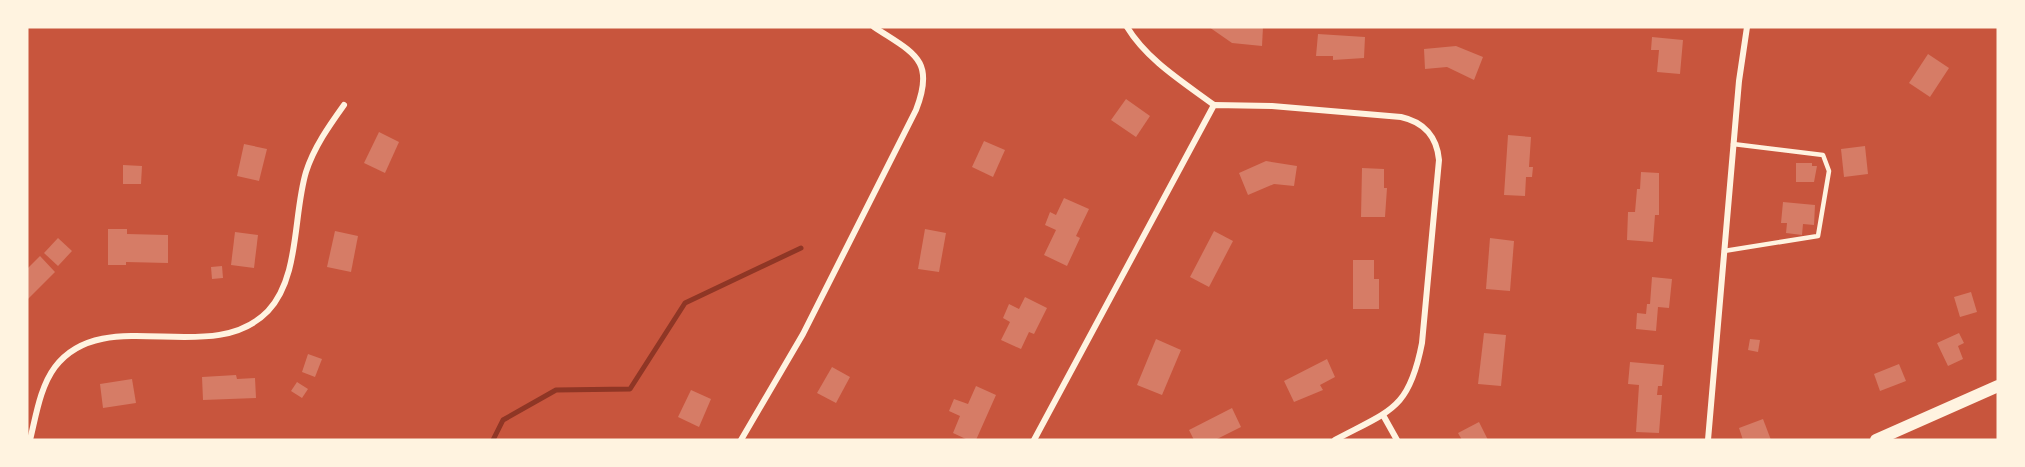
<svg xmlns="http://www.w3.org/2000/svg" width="2025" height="467" viewBox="0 0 2025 467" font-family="Commissioner,sans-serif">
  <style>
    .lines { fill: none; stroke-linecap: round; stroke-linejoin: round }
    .stream { stroke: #8f3625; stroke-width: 5 }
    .building { fill: #d67c66 }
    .service { stroke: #fff3e0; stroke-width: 4.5 }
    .minor { stroke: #fff3e0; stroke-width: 6 }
    .secondary { stroke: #fff3e0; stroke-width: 12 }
  </style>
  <rect width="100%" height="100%" fill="#c8553d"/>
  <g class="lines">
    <path class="stream" d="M 493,440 L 503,420 L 556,390 L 630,389 L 685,303 L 801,248"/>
  </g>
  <g class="building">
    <path d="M 1209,27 L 1263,27 L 1262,46 L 1232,43 Z"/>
    <path d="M 1318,34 L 1365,37 L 1364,58 L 1333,60 L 1333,56 L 1316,56 Z"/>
    <path d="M 1652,37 L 1683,40 L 1680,74 L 1657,72 L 1659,50 L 1651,50 Z"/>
    <path d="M 1456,46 L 1483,57 L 1474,80 L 1447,67 L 1425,69 L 1424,49 Z"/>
    <path d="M 1928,54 L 1949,68 L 1930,97 L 1909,83 Z"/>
    <path d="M 1126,99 L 1150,116 L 1136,137 L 1111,120 Z"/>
    <path d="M 379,132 L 399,142 L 385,173 L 364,163 Z"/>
    <path d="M 1508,135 L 1531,137 L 1529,167 L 1533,167 L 1532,177 L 1526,177 L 1525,196 L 1504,195 Z"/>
    <path d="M 984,141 L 1005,150 L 993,177 L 972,167 Z"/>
    <path d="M 244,144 L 267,149 L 259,181 L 237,176 Z"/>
    <path d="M 1865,146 L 1868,174 L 1844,177 L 1841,149 Z"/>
    <path d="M 1266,161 L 1297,166 L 1294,186 L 1274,184 L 1248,195 L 1239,173 Z"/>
    <path d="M 1796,163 L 1812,163 L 1812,166 L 1817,166 L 1814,182 L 1796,182 Z"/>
    <path d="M 123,165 L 142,166 L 141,184 L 123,184 Z"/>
    <path d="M 1362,168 L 1384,169 L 1384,188 L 1387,188 L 1385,217 L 1361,217 Z"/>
    <path d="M 1641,172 L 1659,173 L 1659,215 L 1655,215 L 1653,242 L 1627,240 L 1628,212 L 1635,212 L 1637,189 L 1640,189 Z"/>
    <path d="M 1064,198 L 1089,209 L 1076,236 L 1080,238 L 1067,266 L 1044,255 L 1056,230 L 1045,225 L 1050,212 L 1056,215 Z"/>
    <path d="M 1783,202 L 1815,205 L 1814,225 L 1803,224 L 1802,235 L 1786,233 L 1787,223 L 1781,223 Z"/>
    <path d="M 108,229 L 127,229 L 127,234 L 168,235 L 168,263 L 126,262 L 126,265 L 108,265 Z"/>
    <path d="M 925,229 L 946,233 L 939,272 L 918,269 Z"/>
    <path d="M 335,231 L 358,236 L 351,272 L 327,267 Z"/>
    <path d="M 1214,231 L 1233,241 L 1209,287 L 1190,277 Z"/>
    <path d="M 235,232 L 258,235 L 254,268 L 231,265 Z"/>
    <path d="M 58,238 L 72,251 L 58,266 L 44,253 Z"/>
    <path d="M 1490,238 L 1514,241 L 1510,291 L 1486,289 Z"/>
    <path d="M 40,256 L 55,272 L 27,300 L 27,269 Z"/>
    <path d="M 1353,260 L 1374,260 L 1374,279 L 1379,279 L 1379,309 L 1353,309 Z"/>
    <path d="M 222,266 L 223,278 L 212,279 L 211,267 Z"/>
    <path d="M 1652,277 L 1672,279 L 1669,308 L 1658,307 L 1656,331 L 1636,329 L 1637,313 L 1646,314 L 1647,304 L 1650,304 Z"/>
    <path d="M 1971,292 L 1977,312 L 1960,317 L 1954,297 Z"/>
    <path d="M 1025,297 L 1047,308 L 1034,334 L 1029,332 L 1021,349 L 1001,340 L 1010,322 L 1003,318 L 1009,304 L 1019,309 Z"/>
    <path d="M 1484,333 L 1506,335 L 1501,386 L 1478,384 Z"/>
    <path d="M 1959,333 L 1964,343 L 1958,346 L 1963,359 L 1948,366 L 1937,343 Z"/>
    <path d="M 1156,339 L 1181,350 L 1162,395 L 1137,385 Z"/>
    <path d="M 1750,339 L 1760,340 L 1758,352 L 1748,350 Z"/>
    <path d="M 308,354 L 322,359 L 315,377 L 302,372 Z"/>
    <path d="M 1327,359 L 1335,377 L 1320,385 L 1323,390 L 1294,402 L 1284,381 Z"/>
    <path d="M 1630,362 L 1664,365 L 1662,386 L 1658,386 L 1657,395 L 1662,395 L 1659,433 L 1636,432 L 1639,385 L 1628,384 Z"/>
    <path d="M 1899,364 L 1906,381 L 1880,391 L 1874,374 Z"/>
    <path d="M 832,367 L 850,377 L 836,403 L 817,393 Z"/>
    <path d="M 236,375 L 237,379 L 255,378 L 256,398 L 203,400 L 202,377 Z"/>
    <path d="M 132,379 L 136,403 L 103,408 L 100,384 Z"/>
    <path d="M 297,382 L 308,389 L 302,398 L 291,391 Z"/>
    <path d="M 976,386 L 996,395 L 976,440 L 968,440 L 953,433 L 960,416 L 949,411 L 954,399 L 968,404 Z"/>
    <path d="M 691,390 L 711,399 L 699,427 L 678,417 Z"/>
    <path d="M 1232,408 L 1241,427 L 1215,440 L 1194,440 L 1189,430 Z"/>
    <path d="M 1763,419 L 1771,440 L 1743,440 L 1739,428 Z"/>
    <path d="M 1479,422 L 1488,440 L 1462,440 L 1458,433 Z"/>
  </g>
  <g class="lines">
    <path class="service" d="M 1724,251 L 1818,236 L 1829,171 L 1823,155 L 1733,144"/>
    <g class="minor">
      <path d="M 1127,27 C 1147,60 1183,82 1214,105"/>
      <path d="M 1383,415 L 1397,440"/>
      <path d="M 30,440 C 36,416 40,387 55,367 C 104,302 212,369 268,311 C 300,277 293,215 306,172 C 314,147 329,126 344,105"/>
      <path d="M 741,440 L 803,334 L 916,110 C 936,59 913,53 874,27"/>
      <path d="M 1034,440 L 1214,105 L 1272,106 L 1401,117 C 1424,122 1437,137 1439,160 L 1422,343 C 1409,410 1391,410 1335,440"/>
      <path d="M 1708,440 L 1739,81 L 1747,27"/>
    </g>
    <path class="secondary" d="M 1876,440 L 1998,386"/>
  </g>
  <rect width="2025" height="467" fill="none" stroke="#fff3e0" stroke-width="57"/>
</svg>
